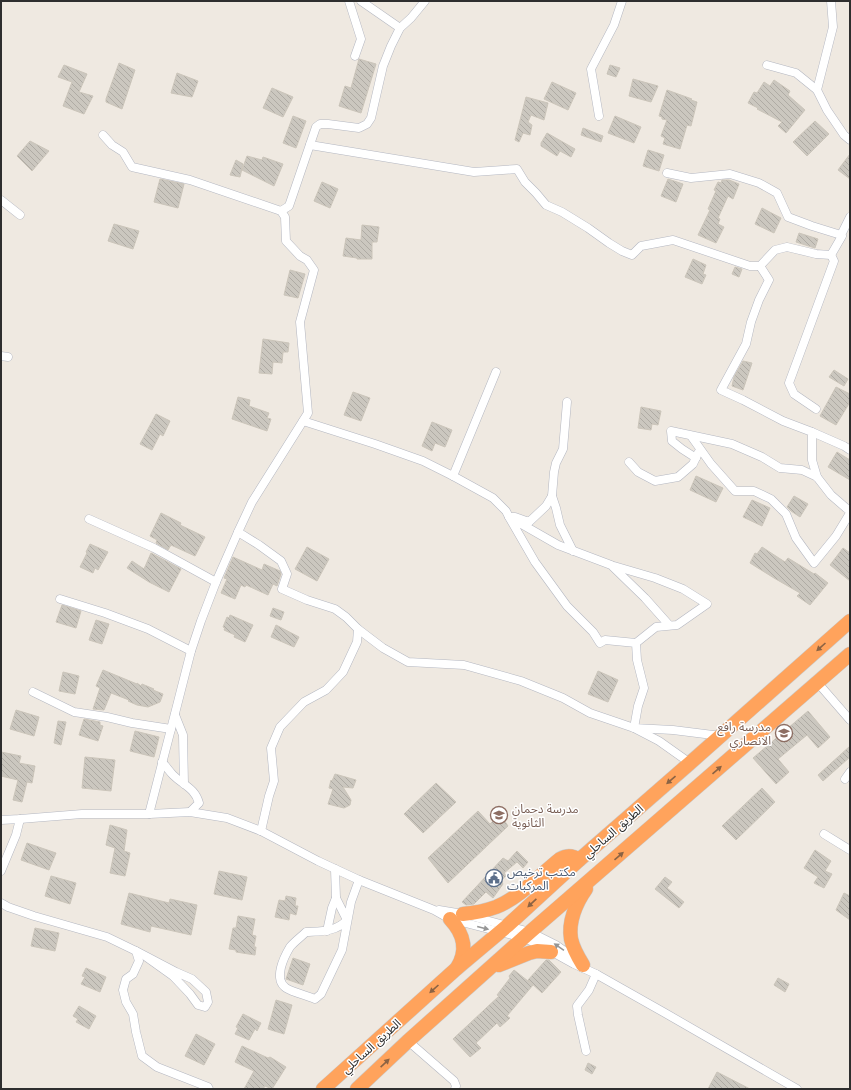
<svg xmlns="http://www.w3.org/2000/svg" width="851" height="1090" viewBox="0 0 851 1090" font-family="'PT Sans','Noto Sans Arabic',sans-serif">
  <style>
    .building { fill: url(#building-back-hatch); stroke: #cbc5ba }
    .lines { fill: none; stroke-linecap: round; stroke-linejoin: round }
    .street-casing { stroke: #b4b7c1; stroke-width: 9 }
    .highway-casing { stroke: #c9c9c9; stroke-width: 15 }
    .street { stroke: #fff; stroke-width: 8 }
    .highway { stroke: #ffa35c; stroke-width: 14 }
    .oneway { fill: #8c6343 }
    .oneway2 { fill: #969696 }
    .labels { text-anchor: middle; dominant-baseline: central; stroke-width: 3; stroke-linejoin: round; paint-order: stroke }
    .education-label { font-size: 12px; fill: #785e54; stroke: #fff; text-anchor: end }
    .street-label { font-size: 12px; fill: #2e2e2e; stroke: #fff }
    .service-label { font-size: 12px; fill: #4e5e75; stroke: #fff; text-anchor: start }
  </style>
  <defs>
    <pattern id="building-back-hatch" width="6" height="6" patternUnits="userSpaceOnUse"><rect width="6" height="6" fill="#cbc7bf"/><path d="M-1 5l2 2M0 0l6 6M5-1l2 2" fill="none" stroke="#afaba4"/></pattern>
  </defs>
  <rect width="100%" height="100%" fill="#efe9e1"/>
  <g class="building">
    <path d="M 359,59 L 376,64 L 361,113 L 339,106 L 345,86 L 351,88 Z"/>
    <path d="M 119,63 L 135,70 L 122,109 L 106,102 L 106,99 Z"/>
    <path d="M 64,65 L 87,74 L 79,92 L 93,96 L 84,114 L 63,106 L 72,82 L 58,77 Z"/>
    <path d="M 610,65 L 620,68 L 616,77 L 607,74 Z"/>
    <path d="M 177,73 L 198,81 L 192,97 L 171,93 Z"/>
    <path d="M 633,79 L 658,86 L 651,102 L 629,96 Z"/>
    <path d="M 774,80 L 790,91 L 788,95 L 805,110 L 786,133 L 778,126 L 782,122 L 757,109 L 758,108 L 748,103 L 754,92 L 757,93 L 764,82 L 770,86 Z"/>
    <path d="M 552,82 L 576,93 L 568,110 L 544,99 Z"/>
    <path d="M 272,88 L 293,97 L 283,117 L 263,108 Z"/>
    <path d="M 667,90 L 692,99 L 691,100 L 697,102 L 691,126 L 687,125 L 680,149 L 663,144 L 665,138 L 661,136 L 667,120 L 662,119 L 662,117 L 659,116 Z"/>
    <path d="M 526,97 L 548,103 L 544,120 L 531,115 L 528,122 L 532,125 L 530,135 L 523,133 L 519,142 L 515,140 Z"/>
    <path d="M 293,116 L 306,121 L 296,148 L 283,143 Z"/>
    <path d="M 615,116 L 641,127 L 634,143 L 608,133 Z"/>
    <path d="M 815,121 L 829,134 L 807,156 L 793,142 Z"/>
    <path d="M 583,128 L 603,136 L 601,142 L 581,135 Z"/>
    <path d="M 547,133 L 575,149 L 571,157 L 560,151 L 557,156 L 541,146 L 541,143 Z"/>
    <path d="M 30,141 L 49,151 L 32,171 L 17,156 Z"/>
    <path d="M 648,150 L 664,155 L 659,171 L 643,166 Z"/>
    <path d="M 850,154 L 850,179 L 838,170 Z"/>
    <path d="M 247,156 L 262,160 L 263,157 L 283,164 L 274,186 L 242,170 Z"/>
    <path d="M 236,160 L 243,164 L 240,177 L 230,175 Z"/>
    <path d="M 160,179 L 184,184 L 178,208 L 154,202 Z"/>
    <path d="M 668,179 L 683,184 L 676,202 L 661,196 Z"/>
    <path d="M 722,180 L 729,180 L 739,184 L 733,199 L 728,196 L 718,218 L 720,219 L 718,224 L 724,227 L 716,243 L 698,235 L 710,210 L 708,209 L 716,191 L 714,190 L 718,182 L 721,183 Z"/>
    <path d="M 322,182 L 338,189 L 330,208 L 314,201 Z"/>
    <path d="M 762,208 L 781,218 L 774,233 L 755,224 Z"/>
    <path d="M 114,224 L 139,231 L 133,249 L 108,241 Z"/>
    <path d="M 362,225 L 379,227 L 377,242 L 372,242 L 372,259 L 357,259 L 357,258 L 343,256 L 346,238 L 361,240 Z"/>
    <path d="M 799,233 L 818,239 L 815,248 L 796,242 Z"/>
    <path d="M 693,259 L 706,265 L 703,274 L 706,275 L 702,284 L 685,277 Z"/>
    <path d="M 735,267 L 742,269 L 739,277 L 732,274 Z"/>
    <path d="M 290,270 L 305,274 L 298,298 L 284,295 Z"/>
    <path d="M 263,339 L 289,343 L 288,352 L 283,352 L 282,363 L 273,362 L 272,374 L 259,373 Z"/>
    <path d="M 743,361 L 752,363 L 743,390 L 732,386 L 734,377 Z"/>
    <path d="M 834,370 L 848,379 L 844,386 L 829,377 Z"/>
    <path d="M 836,387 L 850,394 L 850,402 L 836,425 L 820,416 Z"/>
    <path d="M 353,392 L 370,398 L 361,421 L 344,415 Z"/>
    <path d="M 238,397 L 250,400 L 249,406 L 269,413 L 267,418 L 271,419 L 267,431 L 232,419 Z"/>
    <path d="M 641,407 L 661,411 L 658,425 L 652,424 L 651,430 L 638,428 Z"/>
    <path d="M 156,414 L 170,421 L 163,436 L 160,434 L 152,450 L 140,444 Z"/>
    <path d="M 432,422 L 452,430 L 445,447 L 435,443 L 432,451 L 422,446 Z"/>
    <path d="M 837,452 L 850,460 L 850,480 L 828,467 Z"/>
    <path d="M 696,476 L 723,488 L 716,502 L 690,490 Z"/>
    <path d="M 794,496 L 808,504 L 800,517 L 791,511 L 787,507 Z"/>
    <path d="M 752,500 L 770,508 L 762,526 L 743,517 Z"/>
    <path d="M 161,513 L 181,523 L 180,525 L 205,537 L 195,556 L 171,545 L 168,550 L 156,543 L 157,540 L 150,536 Z"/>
    <path d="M 90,544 L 108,552 L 98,570 L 95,568 L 93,573 L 80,567 L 87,553 L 86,552 Z"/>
    <path d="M 307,547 L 329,559 L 317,581 L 295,569 Z"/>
    <path d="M 762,547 L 785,562 L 788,558 L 814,574 L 815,573 L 828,583 L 810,605 L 797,596 L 800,593 L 774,578 L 750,563 L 755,553 L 757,554 Z"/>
    <path d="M 843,548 L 850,553 L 850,581 L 830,565 Z"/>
    <path d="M 151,553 L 181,569 L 169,592 L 149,582 L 127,568 L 132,561 L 144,569 Z"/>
    <path d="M 233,557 L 262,570 L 264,564 L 280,571 L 281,574 L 277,586 L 273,584 L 268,595 L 246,585 L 245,587 L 241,585 L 235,599 L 221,593 L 227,579 L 224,578 Z"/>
    <path d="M 62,605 L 81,611 L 76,628 L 56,622 Z"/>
    <path d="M 273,608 L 284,612 L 281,620 L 270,616 Z"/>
    <path d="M 230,615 L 253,625 L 245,642 L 234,637 L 235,635 L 224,630 L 225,628 L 223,627 L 227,617 L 229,618 Z"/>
    <path d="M 96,620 L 109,624 L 102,644 L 89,640 Z"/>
    <path d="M 276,625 L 299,637 L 294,647 L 271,637 Z"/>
    <path d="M 103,670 L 137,684 L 137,683 L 141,686 L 142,684 L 154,689 L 153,690 L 163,694 L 160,702 L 148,707 L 137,705 L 128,701 L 129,700 L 111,693 L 104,710 L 93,709 L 100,688 L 96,686 Z"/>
    <path d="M 598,671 L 618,680 L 608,702 L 588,694 Z"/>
    <path d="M 63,672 L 79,676 L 75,694 L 59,691 Z"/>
    <path d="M 16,710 L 39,717 L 34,736 L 10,729 Z"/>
    <path d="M 808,711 L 830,737 L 818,748 L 807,735 L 778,759 L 789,772 L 776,784 L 753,758 Z"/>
    <path d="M 84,719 L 100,722 L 100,725 L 103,726 L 98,741 L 79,735 Z"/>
    <path d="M 58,721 L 66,722 L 61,745 L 54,743 Z"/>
    <path d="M 135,731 L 159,737 L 154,757 L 130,751 Z"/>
    <path d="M 850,746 L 850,757 L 823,781 L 818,775 Z"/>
    <path d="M 1,752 L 21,756 L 19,763 L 35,766 L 32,783 L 27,782 L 22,802 L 13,800 L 18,780 L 1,776 Z"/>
    <path d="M 85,757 L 115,760 L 111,791 L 82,788 Z"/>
    <path d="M 335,774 L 356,780 L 353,788 L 343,787 L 351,800 L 350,805 L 344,808 L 328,804 L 333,789 L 329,788 L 331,780 L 332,781 Z"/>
    <path d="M 436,783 L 456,802 L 423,833 L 404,814 Z"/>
    <path d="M 762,788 L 775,802 L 736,840 L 722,826 Z"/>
    <path d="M 478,811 L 490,824 L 500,814 L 508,826 L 448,883 L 428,858 Z"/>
    <path d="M 110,825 L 127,830 L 124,851 L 130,853 L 125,876 L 110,873 L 115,848 L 106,845 Z"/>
    <path d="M 27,843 L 56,853 L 49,870 L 21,860 Z"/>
    <path d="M 815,850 L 831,861 L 825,871 L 832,874 L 824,888 L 814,883 L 818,877 L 804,868 Z"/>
    <path d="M 517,851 L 528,862 L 523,868 L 517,862 L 504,873 L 506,876 L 501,880 L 503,884 L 493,898 L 486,892 L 474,904 L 466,905 L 462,902 L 503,858 L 508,861 Z"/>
    <path d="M 219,871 L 247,877 L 242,900 L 214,894 Z"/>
    <path d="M 51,876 L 76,883 L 70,904 L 45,896 Z"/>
    <path d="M 665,877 L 672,882 L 667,888 L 684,902 L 679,908 L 655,889 Z"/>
    <path d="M 129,893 L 169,903 L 170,899 L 197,905 L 191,935 L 151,926 L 150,932 L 121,924 Z"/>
    <path d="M 844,893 L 850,896 L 850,920 L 836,910 Z"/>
    <path d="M 286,896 L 296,898 L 295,906 L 298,906 L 296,915 L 290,913 L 289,920 L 275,917 L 279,900 L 285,901 Z"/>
    <path d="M 238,916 L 255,919 L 252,935 L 256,936 L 254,947 L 256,947 L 255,955 L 236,952 L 236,950 L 229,949 L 233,928 L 236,928 Z"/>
    <path d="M 35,928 L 59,933 L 55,951 L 31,946 Z"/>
    <path d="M 293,958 L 310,964 L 303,985 L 286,979 Z"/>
    <path d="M 546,960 L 549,960 L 561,972 L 542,993 L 528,980 Z"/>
    <path d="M 86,968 L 106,977 L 100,992 L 81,984 L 85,977 L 82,976 Z"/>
    <path d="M 514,970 L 533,985 L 507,1016 L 510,1018 L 500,1027 L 497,1023 L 476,1043 L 481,1048 L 470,1057 L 453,1039 L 499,996 L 497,995 L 510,978 L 509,976 Z"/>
    <path d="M 778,978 L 789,984 L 785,992 L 774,985 Z"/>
    <path d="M 276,1000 L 292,1005 L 284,1034 L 268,1029 Z"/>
    <path d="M 79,1006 L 96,1016 L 89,1029 L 76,1022 L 78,1019 L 73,1016 Z"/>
    <path d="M 243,1014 L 261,1023 L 257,1031 L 255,1029 L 249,1040 L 235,1034 L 238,1028 L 236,1027 Z"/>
    <path d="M 196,1034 L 215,1044 L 204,1065 L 185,1056 Z"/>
    <path d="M 242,1046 L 268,1058 L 270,1057 L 286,1067 L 272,1089 L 265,1086 L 263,1089 L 244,1089 L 254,1071 L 235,1062 Z"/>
    <path d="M 588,1063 L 596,1067 L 592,1074 L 585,1070 Z"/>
    <path d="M 717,1072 L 750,1089 L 708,1089 Z"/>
  </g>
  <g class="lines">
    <g class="street-casing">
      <g id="street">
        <path d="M 349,1 L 361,39 L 355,56"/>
        <path d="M 361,1 L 400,28"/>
        <path d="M 831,1 L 833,27 L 817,90 L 827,110 L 844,135 L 850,140"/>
        <path d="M 767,65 L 796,73 L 817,90"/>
        <path d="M 599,116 L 591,69 L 614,25 L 622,1"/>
        <path d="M 103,135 L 112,145 L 123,152 L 132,167 L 190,180 L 281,211 L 285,217 L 286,241 L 300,256 L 307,260 L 314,270 L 300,322 L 308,413 L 252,502 L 238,532 L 216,582 L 201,621 L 191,651 L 171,729 L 149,814"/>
        <path d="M 310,145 L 474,172 L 517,169 L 525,182 L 536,193 L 546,205 L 562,212 L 588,228 L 609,243 L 622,251 L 632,255 L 641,246 L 673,240 L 750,266 L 760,266 L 775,250 L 787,247 L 816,254 L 831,255 L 842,236 L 841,235 L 850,217"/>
        <path d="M 667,173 L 691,178 L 730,174 L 759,183 L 777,193 L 788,217 L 812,226 L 841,235"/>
        <path d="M 1,200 L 20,215"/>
        <path d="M 281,211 L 289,206 L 316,127 L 320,124 L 328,124 L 359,128 L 367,124 L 371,118 L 383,66 L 391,46 L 400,28 L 411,18 L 425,1"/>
        <path d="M 760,266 L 769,280 L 759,300 L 751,322 L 746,344 L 721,390 L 743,400 L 783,421 L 812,432 L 812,460 L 817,477"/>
        <path d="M 1,356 L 8,357"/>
        <path d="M 567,402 L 563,449 L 556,463 L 554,472 L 552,496 L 556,508 L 560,525 L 573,551"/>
        <path d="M 816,409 L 794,394 L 789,383 L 834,261 L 831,255"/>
        <path d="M 303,421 L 375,444 L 423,461 L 453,476 L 493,498 L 506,511 L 509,517 L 515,517 L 529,522 L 546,506 L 552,496"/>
        <path d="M 812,432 L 844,446 L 850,450"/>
        <path d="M 691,436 L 711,464 L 735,491 L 754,491 L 771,499 L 786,514 L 796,538 L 814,563 L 836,536 L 850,513"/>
        <path d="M 696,458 L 682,449 L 672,441 L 671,431 L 732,444 L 762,457 L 780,468 L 802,470 L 817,477 L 831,495 L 846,508 L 850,511"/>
        <path d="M 629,462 L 638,472 L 655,481 L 678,477 L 693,464 L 698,453"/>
        <path d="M 453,476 L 496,372"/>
        <path d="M 89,519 L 154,548 L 216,582"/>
        <path d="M 238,532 L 259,545 L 281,561 L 287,574 L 282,589 L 307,600 L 335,609 L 346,617 L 358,629 L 357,642 L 343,672 L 326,690 L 304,702 L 280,727 L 271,748 L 274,781 L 269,796 L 261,831"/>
        <path d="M 614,566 L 655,578 L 683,589 L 707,604 L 677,625 L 656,627 L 636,643"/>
        <path d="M 60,599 L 105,613 L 148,629 L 191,651"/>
        <path d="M 669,625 L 645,598 L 611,565 L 558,545 L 509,517 L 535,562 L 567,606 L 593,632 L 600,643 L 605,640 L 636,643 L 637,660 L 644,688 L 638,706 L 634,728 L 673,730 L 721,736"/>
        <path d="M 358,629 L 383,648 L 408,662 L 464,665 L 521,681 L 563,698 L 590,713 L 634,728 L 659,741 L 690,763"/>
        <path d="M 817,682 L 850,720"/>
        <path d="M 33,692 L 74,712 L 107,717 L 132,723 L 171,729"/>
        <path d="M 175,715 L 183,735 L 184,784"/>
        <path d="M 162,762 C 166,766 169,771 173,775 C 183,785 195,788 199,803 L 190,812"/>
        <path d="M 845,779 L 850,772"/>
        <path d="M 1,820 L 20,819 L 82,814 L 149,814 L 190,812 L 227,818 L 261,831 L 318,861 L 359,880 L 434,910 L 450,919 L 524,938 L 538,944 L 574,964 L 596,974 L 665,1013 L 797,1089"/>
        <path d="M 824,834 L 850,850"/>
        <path d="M 335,869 L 336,898 L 347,920 C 336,932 321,931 306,932 C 301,937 294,942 290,947 C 284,957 273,979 286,988 C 292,992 308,996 315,999 L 321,994 L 342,950 L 351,902 L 359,880"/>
        <path d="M 1,871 L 16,835 L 20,819"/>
        <path d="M 1,903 L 8,907 L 34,916 L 107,937 L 136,951 L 139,961 L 133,974 L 126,979 L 123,990 L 126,1002 L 133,1014 L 136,1032 L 142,1056 L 157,1067 L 208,1087 L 209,1089"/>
        <path d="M 439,910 L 463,914 L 530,932 L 556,945 L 577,960"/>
        <path d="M 327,931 L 332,908 L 336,898"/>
        <path d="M 136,951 L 176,972 L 192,979 L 206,992 L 208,1002 L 205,1007 L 198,1005 L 190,994 L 173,976 L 145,956"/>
        <path d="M 408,1041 L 454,1081 L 456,1086 L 455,1089"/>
        <path d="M 586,1051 L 578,1015 L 577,1006 L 589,990 L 596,974"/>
      </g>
    </g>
    <g class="highway-casing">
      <g id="highway">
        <path d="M 463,914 C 474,913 485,911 496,907 C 519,898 540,875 560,859 C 567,855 572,855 579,860"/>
        <path d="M 450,919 C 464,934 468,950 457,968"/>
        <path d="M 499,965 L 529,953 L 537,951 L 551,952"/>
        <path d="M 583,965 C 578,957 573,948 571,939 C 568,922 576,903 586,889"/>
        <path d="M 323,1089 L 456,969 L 507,926 L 579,860 L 690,763 L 850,621"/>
        <path d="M 357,1089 L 408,1041 L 530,932 L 850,654"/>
      </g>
    </g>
    <use href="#street" class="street"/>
    <use href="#highway" class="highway"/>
  </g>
  <defs><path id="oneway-solid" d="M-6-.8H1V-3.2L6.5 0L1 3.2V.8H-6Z"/></defs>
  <g class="oneway">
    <use href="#oneway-solid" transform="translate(821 647) rotate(138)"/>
    <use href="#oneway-solid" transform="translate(717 770) rotate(-41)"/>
    <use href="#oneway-solid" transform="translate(671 780) rotate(139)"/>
    <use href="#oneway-solid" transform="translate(619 856) rotate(-41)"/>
    <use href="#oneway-solid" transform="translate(532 903) rotate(137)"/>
    <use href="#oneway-solid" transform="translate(434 989) rotate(138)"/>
    <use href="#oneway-solid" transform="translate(385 1063) rotate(-43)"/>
  </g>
  <g class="oneway2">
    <use href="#oneway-solid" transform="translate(483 928) rotate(14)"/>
    <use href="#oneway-solid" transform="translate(559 947) rotate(-146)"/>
  </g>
  <defs>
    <g id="school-ring" transform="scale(0.9)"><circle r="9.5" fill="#fff" stroke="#8d6e63" stroke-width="1.5"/><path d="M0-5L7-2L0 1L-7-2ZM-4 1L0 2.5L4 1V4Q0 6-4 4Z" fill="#8d6e63"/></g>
    <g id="civic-ring" transform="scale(0.9)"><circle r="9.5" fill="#fff" stroke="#5c6f8a" stroke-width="1.5"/><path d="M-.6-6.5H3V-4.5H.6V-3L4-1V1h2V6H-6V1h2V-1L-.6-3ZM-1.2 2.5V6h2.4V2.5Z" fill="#5c6f8a"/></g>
  </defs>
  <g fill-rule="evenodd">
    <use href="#school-ring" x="784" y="733"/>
    <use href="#school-ring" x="499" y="815"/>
    <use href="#civic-ring" x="494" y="878"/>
  </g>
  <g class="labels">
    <g class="education-label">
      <text x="771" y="726">مدرسة رافع<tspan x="771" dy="14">الانصاري</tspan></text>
      <text x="512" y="808" text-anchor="start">مدرسة دحمان<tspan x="512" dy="14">الثانوية</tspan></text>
    </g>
    <g class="street-label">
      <text transform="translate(613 831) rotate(-41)">الطريق الساحلي</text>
      <text transform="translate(371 1046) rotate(-42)">الطريق الساحلي</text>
    </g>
    <g class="service-label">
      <text x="507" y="871">مكتب ترخيص<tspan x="507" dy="14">المركبات</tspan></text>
    </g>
  </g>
  <rect width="851" height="1090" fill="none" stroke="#2e2e2e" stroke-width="4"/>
</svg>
